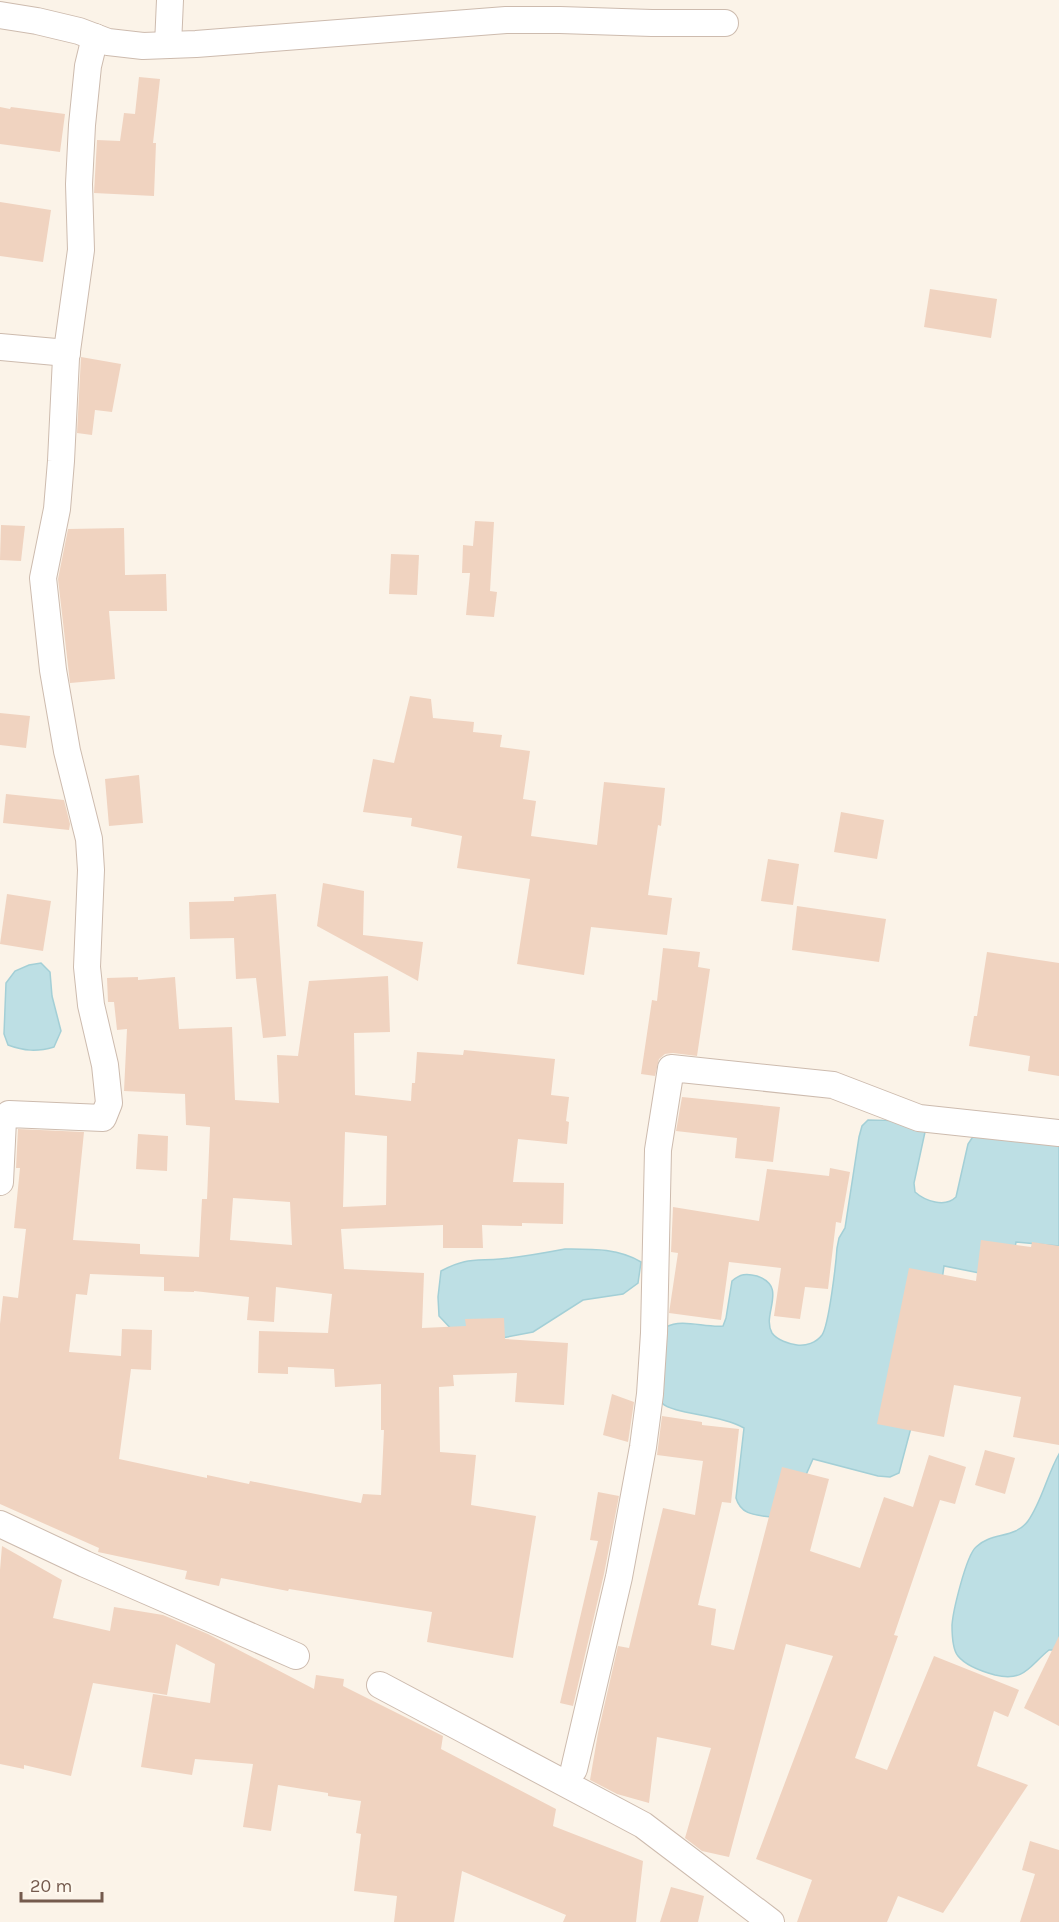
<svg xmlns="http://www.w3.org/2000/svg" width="1059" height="1922" viewBox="0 0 1059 1922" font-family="Karla,sans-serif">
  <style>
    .water { fill: #bddfe4; stroke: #a3cfd6; stroke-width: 1.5 }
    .building { fill: #f0d3c0; fill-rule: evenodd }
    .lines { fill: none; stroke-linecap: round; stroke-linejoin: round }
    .minor-casing { stroke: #cdbbae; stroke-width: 28 }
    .minor { stroke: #fff; stroke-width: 26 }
  </style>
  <rect width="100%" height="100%" fill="#fbf3e8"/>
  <g class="water">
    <path d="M 41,963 L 50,972 L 52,996 L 61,1031 L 54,1047 C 37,1052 24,1051 8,1045 L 4,1034 L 6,983 L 15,971 L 29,965 Z"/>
    <path d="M 868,1120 C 886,1120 912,1120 925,1132 L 914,1183 L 915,1192 C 925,1201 945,1208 956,1197 L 968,1144 L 972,1138 L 979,1133 L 1059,1144 L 1059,1246 L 1016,1242 L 1010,1279 L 944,1266 L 937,1315 L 917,1405 L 899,1473 L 890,1477 L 878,1476 L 813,1459 L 805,1477 L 771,1517 C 755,1515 741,1515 736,1498 L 744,1428 C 723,1415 672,1414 662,1403 C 659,1400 658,1397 657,1394 L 666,1327 C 682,1318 705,1328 723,1326 L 726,1318 L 732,1281 C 740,1274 746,1273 757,1276 C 789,1287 761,1314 772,1333 C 777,1340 789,1344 797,1345 C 806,1346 816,1343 822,1335 C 829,1325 836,1263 837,1248 L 839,1238 L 845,1228 L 859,1137 L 862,1126 Z"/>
    <path d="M 565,1249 C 591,1249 618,1248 641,1262 L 638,1283 L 623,1294 L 583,1300 L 533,1332 L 502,1338 L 456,1334 L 439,1316 L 438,1297 L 441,1271 C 466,1258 473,1261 500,1259 C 522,1257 544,1253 565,1249 Z"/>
    <path d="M 1059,1454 L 1059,1650 L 1049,1650 C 1029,1666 1025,1682 995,1675 C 984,1672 966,1666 958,1656 C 952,1649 952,1634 952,1625 C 953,1611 966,1556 976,1547 C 991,1532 1015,1539 1028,1521 C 1042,1501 1047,1475 1059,1454 Z"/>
  </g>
  <g class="building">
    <path d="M 139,77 L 160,79 L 153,143 L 156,143 L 154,196 L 94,193 L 97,140 L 120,141 L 124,113 L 135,114 Z"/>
    <path d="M 0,107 L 10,109 L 11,107 L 65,114 L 60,152 L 0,144 Z"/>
    <path d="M 0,202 L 51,210 L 43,262 L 0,256 Z"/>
    <path d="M 930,289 L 997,299 L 991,338 L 924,327 Z"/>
    <path d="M 81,357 L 121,364 L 112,412 L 95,410 L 92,435 L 77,433 Z"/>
    <path d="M 475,521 L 494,522 L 490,591 L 497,592 L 494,617 L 466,615 L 470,573 L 462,573 L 463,545 L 473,546 Z"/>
    <path d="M 1,525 L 25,526 L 21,561 L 0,560 Z"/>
    <path d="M 124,528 L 125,575 L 166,574 L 167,611 L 109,611 L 115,679 L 70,683 L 58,579 L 68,529 Z"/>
    <path d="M 391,554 L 419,555 L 417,595 L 389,594 Z"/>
    <path d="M 410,696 L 431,699 L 433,718 L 474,722 L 473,732 L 502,735 L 500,747 L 530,751 L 523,799 L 536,801 L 531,836 L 597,845 L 604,782 L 665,788 L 661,826 L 658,825 L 648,895 L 672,898 L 667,935 L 591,927 L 584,975 L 517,964 L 530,879 L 457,868 L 462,836 L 411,826 L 412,818 L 363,812 L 373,759 L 394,763 Z"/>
    <path d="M 0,713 L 30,716 L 26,748 L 0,745 Z"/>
    <path d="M 139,775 L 143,823 L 109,826 L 105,779 Z"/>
    <path d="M 6,794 L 64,800 L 70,824 L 69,830 L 3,823 Z"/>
    <path d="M 841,812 L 884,820 L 877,859 L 834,852 Z"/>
    <path d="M 768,859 L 799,864 L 793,905 L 761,901 Z"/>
    <path d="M 323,883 L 364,891 L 363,935 L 423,942 L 418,981 L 317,926 Z"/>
    <path d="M 7,894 L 51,901 L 43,951 L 0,944 Z"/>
    <path d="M 276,894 L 286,1036 L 263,1038 L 256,978 L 236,979 L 234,938 L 190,939 L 189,902 L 234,901 L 234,897 Z"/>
    <path d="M 797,906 L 886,919 L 879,962 L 792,950 Z"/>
    <path d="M 663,948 L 700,952 L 698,967 L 710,969 L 697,1056 L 673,1053 L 665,1054 L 659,1059 L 655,1076 L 641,1074 L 652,1000 L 657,1001 Z"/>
    <path d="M 987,952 L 1059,963 L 1059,1076 L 1028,1071 L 1030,1056 L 969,1046 L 974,1016 L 977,1016 Z"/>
    <path d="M 388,976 L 390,1032 L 354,1033 L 355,1095 L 411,1101 L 412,1083 L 415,1083 L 417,1052 L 463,1055 L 464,1050 L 555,1059 L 551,1095 L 569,1097 L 566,1121 L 569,1122 L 567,1144 L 518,1139 L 513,1182 L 564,1183 L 563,1224 L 522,1223 L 522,1226 L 482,1225 L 483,1248 L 443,1248 L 443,1225 L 341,1229 L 344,1269 L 424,1273 L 422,1328 L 466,1326 L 465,1319 L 504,1318 L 505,1339 L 568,1343 L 564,1405 L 515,1402 L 517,1373 L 453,1375 L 454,1386 L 439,1387 L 440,1452 L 476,1455 L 471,1505 L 536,1516 L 513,1658 L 427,1642 L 432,1612 L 289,1589 L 288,1591 L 221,1578 L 219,1586 L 185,1579 L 187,1571 L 98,1552 L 99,1548 L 0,1504 L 0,1324 L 3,1296 L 18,1298 L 26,1229 L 14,1228 L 20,1168 L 16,1168 L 18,1129 L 84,1132 L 73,1240 L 140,1244 L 140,1254 L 199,1257 L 202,1199 L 207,1199 L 210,1127 L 186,1125 L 185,1094 L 124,1091 L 127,1029 L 117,1030 L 114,1002 L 108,1002 L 107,978 L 138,977 L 138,980 L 175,977 L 179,1029 L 232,1027 L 235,1100 L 279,1103 L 277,1055 L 298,1056 L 309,981 ZM 345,1132 L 387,1136 L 386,1205 L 343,1207 ZM 233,1198 L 290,1202 L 292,1245 L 230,1240 ZM 90,1274 L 164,1277 L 164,1291 L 194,1292 L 194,1291 L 249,1297 L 247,1320 L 274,1322 L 276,1287 L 332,1294 L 328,1333 L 259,1331 L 258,1373 L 288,1374 L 288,1367 L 334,1369 L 335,1387 L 381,1384 L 381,1430 L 384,1430 L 381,1495 L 363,1494 L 361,1503 L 250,1481 L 249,1484 L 207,1475 L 207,1478 L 119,1459 L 131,1369 L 151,1370 L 152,1330 L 122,1329 L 121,1356 L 69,1352 L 76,1294 L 87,1295 Z"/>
    <path d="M 682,1097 L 780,1107 L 773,1162 L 735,1158 L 737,1138 L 676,1131 Z"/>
    <path d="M 138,1134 L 168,1136 L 167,1171 L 136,1169 Z"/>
    <path d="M 830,1168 L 850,1172 L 841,1223 L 836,1222 L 828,1289 L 805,1287 L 800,1319 L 774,1316 L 781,1268 L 729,1262 L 721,1320 L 669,1313 L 678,1253 L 671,1252 L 673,1207 L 759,1221 L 767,1169 L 829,1176 Z"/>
    <path d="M 981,1240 L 1031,1247 L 1032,1242 L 1059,1246 L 1059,1445 L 1013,1437 L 1021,1397 L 954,1385 L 944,1437 L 877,1424 L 909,1268 L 976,1281 Z"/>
    <path d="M 612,1394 L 634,1402 L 628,1442 L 603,1435 Z"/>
    <path d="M 662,1416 L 702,1422 L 702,1425 L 739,1429 L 731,1503 L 722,1502 L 698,1605 L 716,1609 L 711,1645 L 734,1650 L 782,1467 L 829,1479 L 810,1551 L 860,1568 L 884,1497 L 913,1507 L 929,1455 L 966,1467 L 955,1504 L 940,1500 L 894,1635 L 898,1636 L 855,1758 L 887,1770 L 934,1656 L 1019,1690 L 1008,1717 L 994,1711 L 977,1766 L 1028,1785 L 943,1913 L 898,1896 L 887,1922 L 797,1922 L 812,1880 L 756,1859 L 833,1656 L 786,1644 L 729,1857 L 702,1851 L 685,1838 L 711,1748 L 657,1737 L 649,1803 L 617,1794 L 590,1780 L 598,1733 L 618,1646 L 629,1648 L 663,1508 L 695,1515 L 703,1461 L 657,1455 Z"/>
    <path d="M 985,1450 L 1015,1458 L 1005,1494 L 975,1485 Z"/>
    <path d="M 598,1492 L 619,1496 L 604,1574 L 573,1706 L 560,1703 L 598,1541 L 590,1540 Z"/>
    <path d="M 2,1546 L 62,1580 L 53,1618 L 110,1631 L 114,1607 L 163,1615 L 208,1634 L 314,1689 L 316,1675 L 344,1679 L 343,1686 L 443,1736 L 441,1749 L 556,1809 L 553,1826 L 643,1861 L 636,1922 L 563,1922 L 566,1915 L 462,1871 L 454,1922 L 394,1922 L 397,1896 L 354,1891 L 361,1834 L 356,1833 L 361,1801 L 328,1796 L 328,1793 L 278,1785 L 271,1831 L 243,1827 L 253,1764 L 195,1759 L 192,1775 L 141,1767 L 153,1694 L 210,1703 L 215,1664 L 176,1644 L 167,1695 L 93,1683 L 71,1776 L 24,1765 L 24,1769 L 0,1764 L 0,1570 Z"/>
    <path d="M 1059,1636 L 1059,1726 L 1024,1708 Z"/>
    <path d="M 1030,1841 L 1059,1850 L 1059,1922 L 1020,1922 L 1035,1874 L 1022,1870 Z"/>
    <path d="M 671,1887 L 704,1896 L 698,1922 L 660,1922 Z"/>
  </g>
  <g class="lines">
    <g class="minor-casing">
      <g id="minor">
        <path d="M 0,15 L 37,21 L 79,31 L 108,42 L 143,46 L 196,44 L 506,20 L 560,20 L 652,23 L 725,23"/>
        <path d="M 168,45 L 170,0"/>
        <path d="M 0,347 L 67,353"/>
        <path d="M 0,1182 L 3,1120 L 9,1114 L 103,1118 L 109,1103 L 105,1065 L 91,1005 L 87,967 L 91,870 L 89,839 L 67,751 L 53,670 L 43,578 L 57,509 L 61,461 L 66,358 L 81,250 L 79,184 L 82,125 L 88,66 L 95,37"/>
        <path d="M 0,1524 L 85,1564 L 296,1656"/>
        <path d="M 380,1685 L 643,1825 L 771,1922"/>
        <path d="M 574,1769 L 619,1577 L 643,1447 L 650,1394 L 654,1333 L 658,1150 L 671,1068 L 833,1085 L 919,1118 L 1059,1133"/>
      </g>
    </g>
    <use href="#minor" class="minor"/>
  </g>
  <path d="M21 1892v9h81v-9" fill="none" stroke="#745a4d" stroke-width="3"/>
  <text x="30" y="1892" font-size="18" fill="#745a4d" stroke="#fef8ee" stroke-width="4.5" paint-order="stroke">20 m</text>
</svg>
